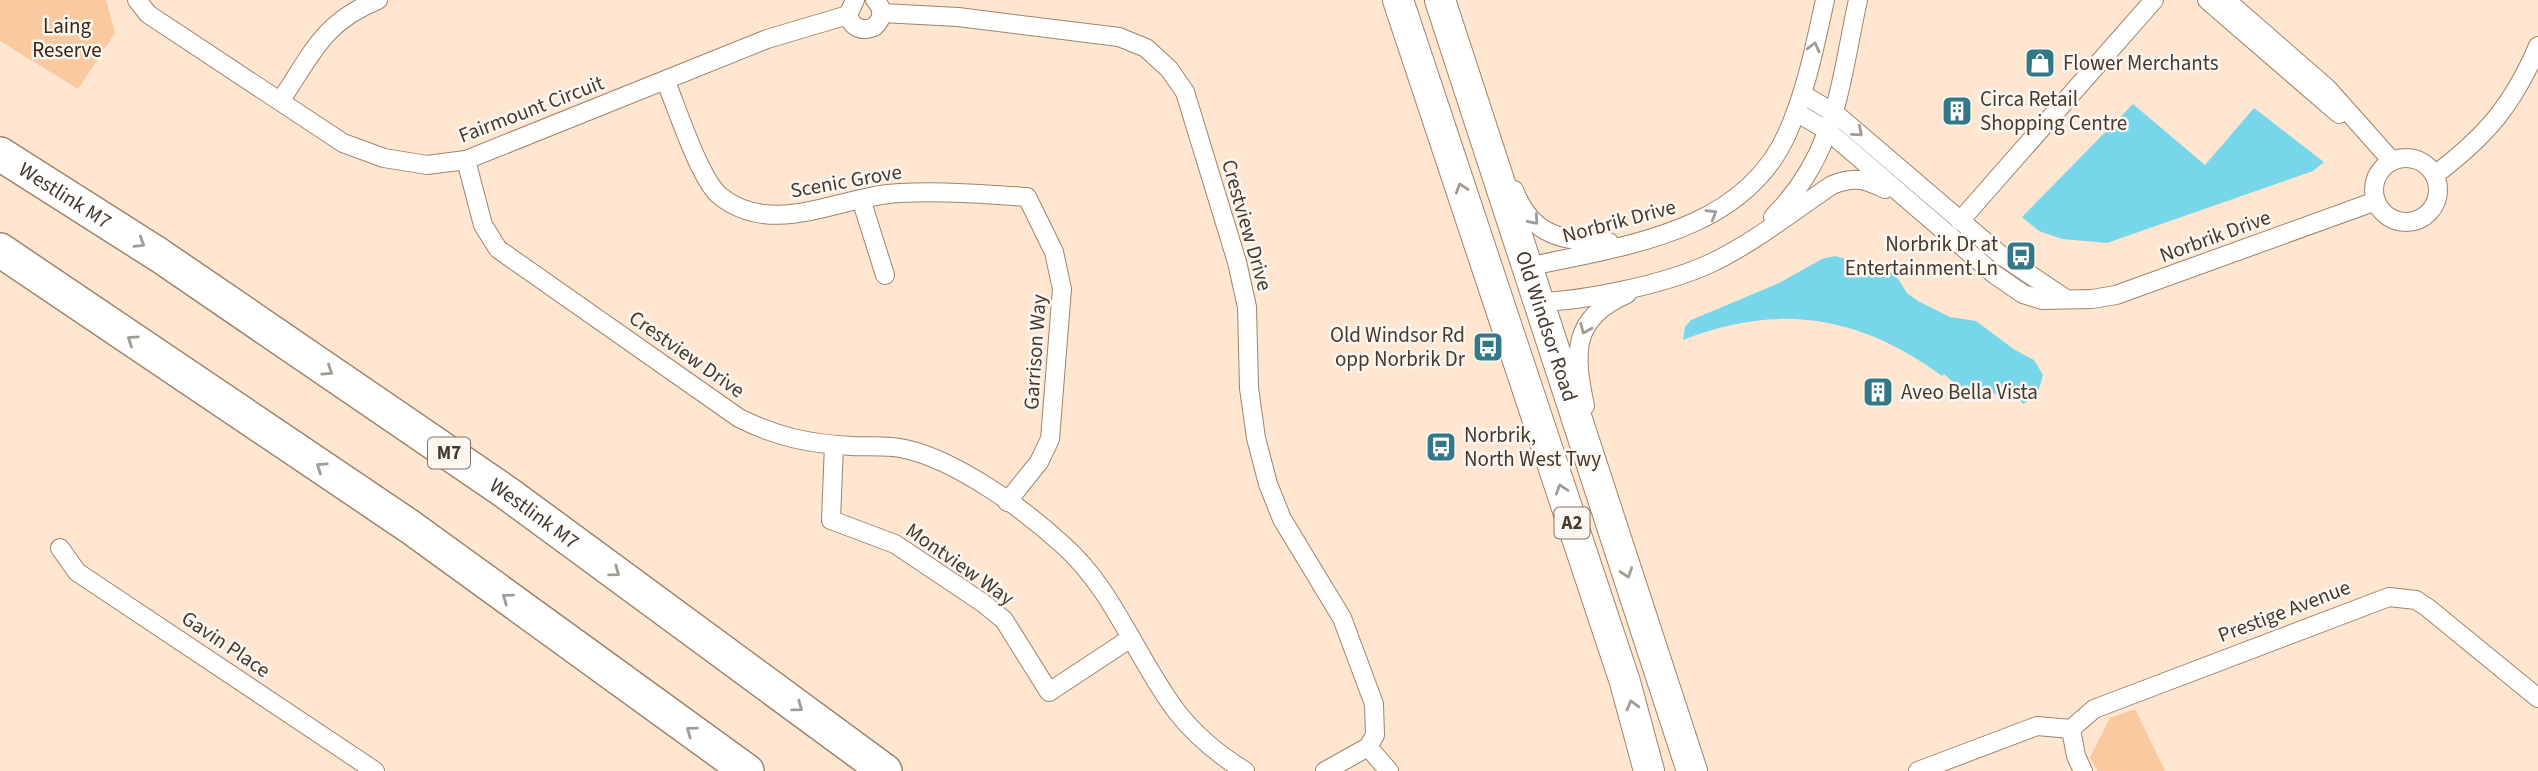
<svg xmlns="http://www.w3.org/2000/svg" width="2538" height="771" viewBox="0 0 2538 771" font-family="'Source Sans 3',sans-serif">
  <style>
    .green { fill: #fbc99f }
    .water { fill: #77d6ea }
    .lines { fill: none; stroke-linecap: round; stroke-linejoin: round }
    .minor-casing { stroke: #9f836b; stroke-width: 20 }
    .trunk-casing { stroke: #9f836b; stroke-width: 32 }
    .motorway-casing { stroke: #9f836b; stroke-width: 36 }
    .minor { stroke: #fff; stroke-width: 18 }
    .trunk { stroke: #fff; stroke-width: 30 }
    .motorway { stroke: #fff; stroke-width: 33 }
    .oneway { stroke: #a29c96 }
    .labels { text-anchor: middle; dominant-baseline: central; stroke-width: 5; stroke-linejoin: round; paint-order: stroke }
    .shield { fill: #fdf7f2; stroke: #7c7269; stroke-width: 2 }
    .shield-label { font-size: 19px; font-weight: bold; fill: #45392e }
    .park-label { font-size: 21px; fill: #3b230d; stroke: #fdf7f2 }
    .poi-label { font-size: 21px; fill: #45392e; stroke: #fdf7f2; text-anchor: start }
    .street-label { font-size: 21px; fill: #45392e; stroke: #fdf7f2 }
  </style>
  <rect width="100%" height="100%" fill="#ffe6d1"/>
  <g class="green">
    <path d="M 0,0 L 106,0 L 115,33 L 78,89 L 0,41 Z"/>
    <path d="M 2135,709 L 2165,771 L 2097,771 L 2090,757 L 2110,718 Z"/>
  </g>
  <g class="water">
    <path d="M 2133,104 L 2205,165 L 2254,108 L 2324,162 L 2313,171 L 2107,243 L 2062,239 L 2039,231 L 2022,217 Z"/>
    <path d="M 1835,256 L 1894,272 L 1907,293 L 1918,301 L 1950,317 L 1976,321 L 2015,350 L 2034,360 L 2043,375 L 2037,396 L 2023,404 L 2019,398 L 1953,386 L 1954,383 L 1944,374 L 1942,376 C 1860,316 1778,302 1683,340 L 1685,327 L 1691,320 L 1777,284 L 1822,259 Z"/>
  </g>
  <g class="lines">
    <g class="minor-casing">
      <g id="minor">
        <path d="M 137,0 L 148,14 L 343,143 L 384,158 L 427,165 L 466,160 L 767,39 L 848,15"/>
        <path d="M 855,0 L 848,15 C 852,28 862,32 874,27 C 883,19 884,9 875,0"/>
        <path d="M 2207,0 L 2339,114"/>
        <path d="M 2226,0 L 2327,88 L 2392,161"/>
        <path d="M 882,13 L 958,17 L 1119,37 L 1146,48 L 1169,69 L 1185,92 L 1237,262 L 1247,307 L 1249,388 L 1256,438 L 1268,484 L 1282,519 L 1342,618 L 1374,704 L 1375,735 L 1368,747 L 1325,771"/>
        <path d="M 666,82 C 677,108 700,180 720,196 C 774,239 841,195 900,193 C 942,191 985,194 1027,197 L 1054,252 L 1062,289 L 1050,439 L 1039,462 L 1007,502"/>
        <path d="M 1802,94 L 1836,114 L 2002,256 L 2066,299"/>
        <path d="M 281,100 C 312,54 323,22 378,0"/>
        <path d="M 1796,112 L 1828,131 L 1994,274 L 2023,294 L 2042,300 L 2092,299 L 2116,295 L 2376,201"/>
        <circle cx="2406" cy="190" r="32"/>
        <path d="M 466,160 L 483,225 L 498,249 L 739,418 C 777,437 810,444 852,446 C 869,447 888,445 905,449 C 956,460 1024,509 1063,545 C 1114,590 1136,658 1177,712 C 1195,735 1219,755 1245,771"/>
        <path d="M 2436,174 C 2486,136 2513,105 2538,46"/>
        <path d="M 1514,190 C 1532,237 1563,241 1609,242"/>
        <path d="M 861,199 L 885,275"/>
        <path d="M 1773,217 C 1837,153 1840,82 1858,0"/>
        <path d="M 1960,221 L 2154,0"/>
        <path d="M 1527,267 C 1621,246 1742,234 1787,134 C 1806,92 1815,45 1825,0"/>
        <path d="M 1537,302 C 1586,301 1665,284 1709,264 C 1752,244 1792,212 1832,185 C 1854,176 1864,179 1885,189"/>
        <path d="M 1585,406 C 1574,353 1571,318 1627,294"/>
        <path d="M 834,445 L 831,520 L 895,544 L 983,603 L 1004,620 L 1049,692 L 1131,638"/>
        <path d="M 60,548 L 77,572 L 375,771"/>
        <path d="M 1368,747 L 1389,771"/>
        <path d="M 1918,771 L 2037,726 L 2071,729"/>
        <path d="M 2083,771 L 2076,756 L 2071,729 L 2094,709 L 2389,597 L 2416,600 L 2428,608 L 2538,698"/>
      </g>
    </g>
    <g class="trunk-casing">
      <g id="trunk">
        <path d="M 1398,0 L 1625,682 L 1649,771"/>
        <path id="s1" d="M 1440,0 L 1692,771"/>
      </g>
    </g>
    <g class="motorway-casing">
      <g id="motorway">
        <path id="s2" d="M 0,154 L 159,255 L 507,493 L 885,771"/>
        <path d="M 0,250 L 409,526 L 747,771"/>
      </g>
    </g>
    <use href="#minor" class="minor"/>
    <use href="#trunk" class="trunk"/>
    <use href="#motorway" class="motorway"/>
  </g>
  <defs><path id="oneway-chevron" d="M-2-3.5L2.5 0L-2 3.5" fill="none" stroke-width="1.6" stroke-linecap="round" stroke-linejoin="round" transform="scale(1.75)"/></defs>
  <g class="oneway">
    <use href="#oneway-chevron" transform="translate(1814 47) rotate(-76)"/>
    <use href="#oneway-chevron" transform="translate(1858 132) rotate(40)"/>
    <use href="#oneway-chevron" transform="translate(1461 188) rotate(-108)"/>
    <use href="#oneway-chevron" transform="translate(1712 214) rotate(-31)"/>
    <use href="#oneway-chevron" transform="translate(1534 220) rotate(49)"/>
    <use href="#oneway-chevron" transform="translate(140 243) rotate(32)"/>
    <use href="#oneway-chevron" transform="translate(1585 329) rotate(113)"/>
    <use href="#oneway-chevron" transform="translate(132 340) rotate(-146)"/>
    <use href="#oneway-chevron" transform="translate(328 371) rotate(34)"/>
    <use href="#oneway-chevron" transform="translate(321 467) rotate(-146)"/>
    <use href="#oneway-chevron" transform="translate(1561 489) rotate(-108)"/>
    <use href="#oneway-chevron" transform="translate(615 572) rotate(36)"/>
    <use href="#oneway-chevron" transform="translate(1627 573) rotate(72)"/>
    <use href="#oneway-chevron" transform="translate(507 598) rotate(-144)"/>
    <use href="#oneway-chevron" transform="translate(1632 705) rotate(-105)"/>
    <use href="#oneway-chevron" transform="translate(798 707) rotate(36)"/>
    <use href="#oneway-chevron" transform="translate(691 731) rotate(-144)"/>
  </g>
  <defs>
    <g id="shop-square" transform="scale(1.575)"><rect x="-9" y="-9" width="18" height="18" rx="4" fill="#337886" stroke="#fdf7f2"/><path d="M-5-2.5h2.3a2.7 3.5 0 0 1 5.4 0H5L5.5 6h-11ZM-1.5-2.5h3a1.5 2.3 0 0 0-3 0Z" fill="#fff"/></g>
    <g id="building-square" transform="scale(1.575)"><rect x="-9" y="-9" width="18" height="18" rx="4" fill="#337886" stroke="#fdf7f2"/><path d="M-4-6H4V6H1V3H-1V6H-4ZM-2.5-4.3h1.7v1.8h-1.7ZM.8-4.3h1.7v1.8H.8ZM-2.5-1h1.7V.8h-1.7ZM.8-1h1.7V.8H.8Z" fill="#fff"/></g>
    <g id="bus-square" transform="scale(1.575)"><rect x="-9" y="-9" width="18" height="18" rx="4" fill="#337886" stroke="#fdf7f2"/><path d="M-5-6H5V4H4V6H2V4H-2V6H-4V4H-5ZM-3.5-4V0h7V-4ZM-3.5 1.2v1.5H-2V1.2ZM2 1.2v1.5H3.5V1.2Z" fill="#fff"/></g>
  </defs>
  <g fill-rule="evenodd">
    <use href="#shop-square" x="2040" y="63"/>
    <use href="#building-square" x="1957" y="111"/>
    <use href="#bus-square" x="2021" y="256"/>
    <use href="#bus-square" x="1488" y="347"/>
    <use href="#building-square" x="1878" y="392"/>
    <use href="#bus-square" x="1441" y="447"/>
  </g>
  <g class="labels">
    <g class="shield">
      <rect x="428" y="437.5" width="42" height="31" rx="5"/>
      <rect x="1554.5" y="507.5" width="35" height="31" rx="5"/>
    </g>
    <g class="shield-label">
      <text x="449" y="453">M7</text>
      <text x="1572" y="523">A2</text>
    </g>
    <g class="park-label">
      <text x="67" y="26">Laing<tspan x="67" dy="24">Reserve</tspan></text>
    </g>
    <g class="poi-label">
      <text x="2063" y="63">Flower Merchants</text>
      <text x="1980" y="99">Circa Retail<tspan x="1980" dy="24">Shopping Centre</tspan></text>
      <text x="1998" y="244" text-anchor="end">Norbrik Dr at<tspan x="1998" dy="24">Entertainment Ln</tspan></text>
      <text x="1465" y="335" text-anchor="end">Old Windsor Rd<tspan x="1465" dy="24">opp Norbrik Dr</tspan></text>
      <text x="1901" y="392">Aveo Bella Vista</text>
      <text x="1464" y="435">Norbrik,<tspan x="1464" dy="24">North West Twy</tspan></text>
    </g>
    <g class="street-label">
      <text transform="translate(531 109) rotate(-21)">Fairmount Circuit</text>
      <text transform="translate(846 181) rotate(-10)">Scenic Grove</text>
      <text stroke="none"><textPath href="#s2" startOffset="77">Westlink M7</textPath></text>
      <text transform="translate(1619 221) rotate(-15)">Norbrik Drive</text>
      <text transform="translate(1247 225) rotate(74)">Crestview Drive</text>
      <text transform="translate(2215 236) rotate(-20)">Norbrik Drive</text>
      <text stroke="none"><textPath href="#s1" startOffset="343">Old Windsor Road</textPath></text>
      <text transform="translate(1035 352) rotate(-86)">Garrison Way</text>
      <text transform="translate(687 354) rotate(35)">Crestview Drive</text>
      <text stroke="none"><textPath href="#s2" startOffset="644">Westlink M7</textPath></text>
      <text transform="translate(960 564) rotate(35)">Montview Way</text>
      <text transform="translate(2284 611) rotate(-21)">Prestige Avenue</text>
      <text transform="translate(226 644) rotate(34)">Gavin Place</text>
    </g>
  </g>
</svg>
